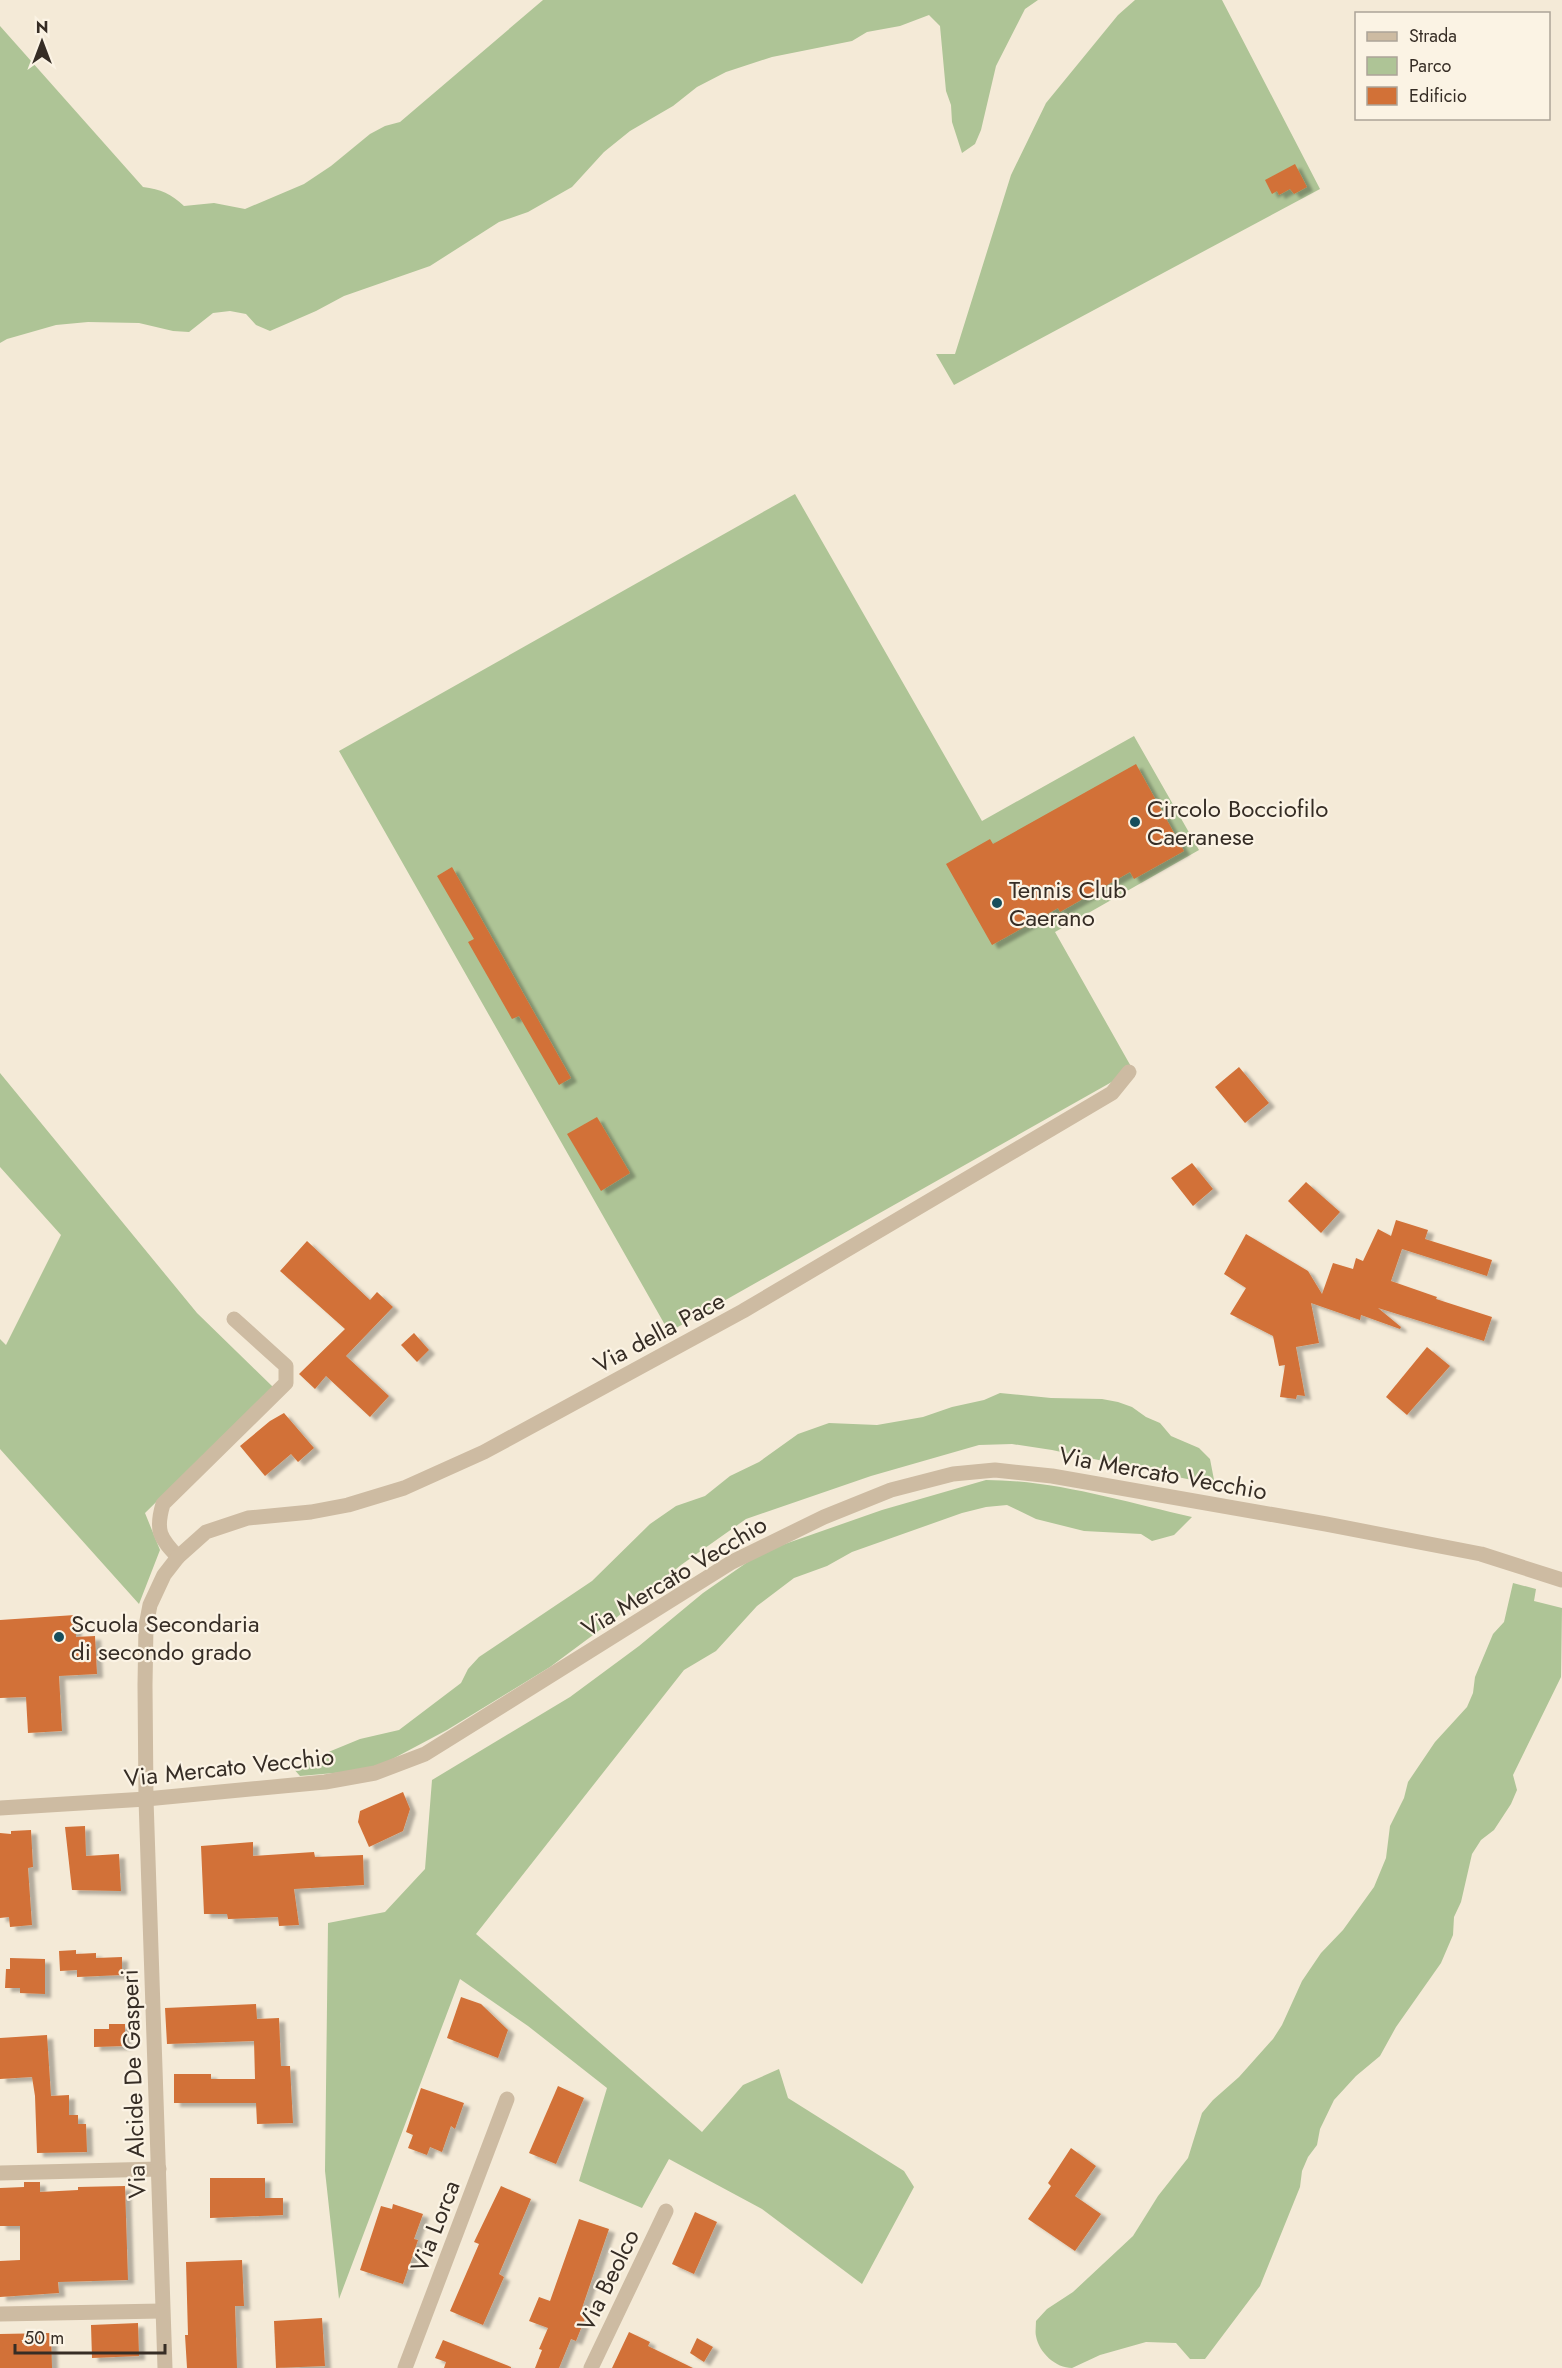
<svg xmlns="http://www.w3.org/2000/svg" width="1562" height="2368" viewBox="0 0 1562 2368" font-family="Jost,sans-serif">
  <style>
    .green { fill: #aec496 }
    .building { fill: #d27137; filter: url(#shadow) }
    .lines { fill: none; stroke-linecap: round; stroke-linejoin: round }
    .minor { stroke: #cdbba2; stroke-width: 15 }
    .poi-dot { fill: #174e5c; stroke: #fbf3e4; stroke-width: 2 }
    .labels { text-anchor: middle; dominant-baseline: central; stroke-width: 4.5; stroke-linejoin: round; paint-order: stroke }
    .poi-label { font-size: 24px; fill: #362d25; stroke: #fbf3e4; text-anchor: start }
    .street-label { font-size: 24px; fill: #362d25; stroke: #fbf3e4 }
  </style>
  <defs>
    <filter id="shadow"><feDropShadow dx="6" dy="4" stdDeviation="1.5" flood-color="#0004"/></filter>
  </defs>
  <rect width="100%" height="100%" fill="#f4ead7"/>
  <g class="green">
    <path d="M 543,0 L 1038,0 L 1025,9 L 996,66 L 981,130 L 975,144 L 962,153 L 952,122 L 951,105 L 946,91 L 940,26 L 929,15 L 900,26 L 867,32 L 852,41 L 772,57 L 726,72 L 697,87 L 673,106 L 630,131 L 604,152 L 572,187 L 528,212 L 499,222 L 430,266 L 344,296 L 316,311 L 270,331 L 256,325 L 246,314 L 230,311 L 213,313 L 189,332 L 173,331 L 139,323 L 88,322 L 56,325 L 7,339 L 0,343 L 0,26 L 143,187 C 161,189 171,194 184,206 L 214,203 L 245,209 L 304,184 L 331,166 L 370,134 L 385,126 L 400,122 Z"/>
    <path d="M 1135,0 L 1222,0 L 1320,189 L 954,385 L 936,354 L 955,354 L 1011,175 L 1046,103 L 1118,15 Z"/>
    <path d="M 795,494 L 982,821 L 1134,736 L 1199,850 L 1055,932 L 1133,1070 L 669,1332 L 339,751 Z"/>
    <path d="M 0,1073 L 197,1313 L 273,1387 L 145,1513 L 160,1550 L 139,1604 L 0,1449 L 0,1339 L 6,1345 L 61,1235 L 0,1167 Z"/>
    <path d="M 1000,1393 L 1051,1398 L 1102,1399 L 1118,1402 L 1132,1407 L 1146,1417 L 1160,1423 L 1171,1436 L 1199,1448 L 1210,1459 L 1215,1485 L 1052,1450 L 1012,1444 L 979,1445 L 871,1476 L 746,1519 L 681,1565 L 616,1618 L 550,1667 L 447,1730 L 383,1764 L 357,1771 L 300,1776 L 292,1767 L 360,1739 L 399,1730 L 461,1683 L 468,1669 L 479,1657 L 592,1581 L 650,1524 L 676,1506 L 705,1496 L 730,1476 L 759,1462 L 798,1434 L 829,1423 L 877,1425 L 923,1417 L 952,1407 L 984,1400 Z"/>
    <path d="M 986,1480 C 1055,1480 1125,1502 1192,1517 L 1174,1535 L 1152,1541 L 1141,1534 L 1084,1531 L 1036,1519 L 1007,1505 L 986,1507 L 962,1513 L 852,1552 L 827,1566 L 794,1578 L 757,1606 L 716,1651 L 684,1670 L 476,1934 L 702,2132 L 743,2085 L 779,2069 L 788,2098 L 904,2171 L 914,2187 L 862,2284 L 762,2209 L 669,2159 L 642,2208 L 579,2181 L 607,2088 L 528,2026 L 460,1979 L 339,2299 L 325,2171 L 328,1923 L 385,1912 L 425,1869 L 432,1780 L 570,1697 L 639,1646 L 703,1593 L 762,1552 L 882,1510 Z"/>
    <path d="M 1513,1583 L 1536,1589 L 1534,1601 L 1562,1608 L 1561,1677 L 1513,1775 L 1517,1790 L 1511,1804 L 1494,1830 L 1481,1840 L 1472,1854 L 1461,1902 L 1454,1917 L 1453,1935 L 1441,1963 L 1396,2027 L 1380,2056 L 1356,2076 L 1334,2100 L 1320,2129 L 1317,2145 L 1308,2157 L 1302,2171 L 1300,2187 L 1260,2286 L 1205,2359 L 1190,2359 L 1176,2343 L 1146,2342 L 1100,2355 L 1072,2368 C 1056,2368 1039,2353 1036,2336 C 1035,2332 1036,2326 1036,2321 L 1047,2309 L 1073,2292 L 1133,2236 L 1158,2196 L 1188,2158 L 1202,2113 L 1213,2100 L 1239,2077 L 1273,2039 L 1282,2025 L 1302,1981 L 1321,1953 L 1343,1930 L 1374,1887 L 1386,1858 L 1390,1826 L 1404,1798 L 1408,1782 L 1435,1742 L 1467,1707 L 1473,1693 L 1475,1677 L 1493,1634 L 1504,1622 Z"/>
  </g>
  <g class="building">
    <path d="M 1295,164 L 1307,187 L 1294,194 L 1290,189 L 1279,195 L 1277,191 L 1272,194 L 1265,180 Z"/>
    <path d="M 1136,764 L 1184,851 L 1134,879 L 1130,872 L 1060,912 L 1058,908 L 992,945 L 946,864 L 990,839 L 993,844 Z"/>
    <path d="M 452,867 L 571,1078 L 559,1085 L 519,1016 L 512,1019 L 468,942 L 474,939 L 437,876 Z"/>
    <path d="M 1239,1067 L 1269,1103 L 1245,1123 L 1215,1087 Z"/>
    <path d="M 597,1117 L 630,1173 L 601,1191 L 567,1134 Z"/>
    <path d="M 1192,1163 L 1213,1189 L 1193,1206 L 1171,1178 Z"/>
    <path d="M 1306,1182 L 1340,1212 L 1321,1233 L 1288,1201 Z"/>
    <path d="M 1396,1220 L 1428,1230 L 1425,1239 L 1492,1260 L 1487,1276 L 1402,1249 L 1391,1281 L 1437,1297 L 1436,1299 L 1492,1317 L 1484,1341 L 1378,1308 L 1401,1327 L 1400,1329 L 1361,1315 L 1360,1320 L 1311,1303 L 1319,1343 L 1296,1347 L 1305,1396 L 1297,1395 L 1296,1399 L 1280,1397 L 1285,1365 L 1279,1366 L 1273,1336 L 1230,1314 L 1246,1288 L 1224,1274 L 1246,1234 L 1308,1271 L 1322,1294 L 1333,1263 L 1353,1269 L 1356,1258 L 1363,1261 L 1378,1229 L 1391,1236 Z"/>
    <path d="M 307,1241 L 370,1300 L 377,1292 L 393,1307 L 346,1356 L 389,1396 L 370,1417 L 326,1376 L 315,1389 L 299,1374 L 345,1329 L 280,1271 Z"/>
    <path d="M 414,1333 L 429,1350 L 417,1362 L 401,1345 Z"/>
    <path d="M 1427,1347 L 1450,1366 L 1407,1415 L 1386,1397 Z"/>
    <path d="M 284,1413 L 314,1448 L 298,1462 L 291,1454 L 265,1476 L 240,1446 L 270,1421 Z"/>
    <path d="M 75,1615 L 76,1637 L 95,1636 L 97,1674 L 59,1676 L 62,1731 L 28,1733 L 26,1697 L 0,1698 L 0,1620 Z"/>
    <path d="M 403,1792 L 410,1809 L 403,1831 L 369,1847 L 358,1822 L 360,1811 Z"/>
    <path d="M 85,1826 L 86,1856 L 119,1854 L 121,1891 L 72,1890 L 65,1827 Z"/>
    <path d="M 31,1830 L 33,1867 L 28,1868 L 32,1925 L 10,1927 L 9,1917 L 0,1918 L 0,1833 L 11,1834 L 11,1831 Z"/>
    <path d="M 253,1842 L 253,1856 L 314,1852 L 315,1857 L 363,1855 L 364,1885 L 294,1889 L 299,1925 L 279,1926 L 278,1917 L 228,1919 L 227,1914 L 204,1914 L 201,1846 Z"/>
    <path d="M 76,1950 L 76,1954 L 96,1953 L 96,1958 L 122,1957 L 122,1975 L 77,1977 L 77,1970 L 60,1971 L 59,1951 Z"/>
    <path d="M 10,1958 L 45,1959 L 45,1994 L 20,1993 L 20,1988 L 5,1988 L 6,1969 L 10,1969 Z"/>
    <path d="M 461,1997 L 481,2004 L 508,2030 L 498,2058 L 447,2038 Z"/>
    <path d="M 256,2004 L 257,2019 L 279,2018 L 281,2066 L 290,2066 L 293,2123 L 257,2124 L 256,2103 L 174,2103 L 174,2074 L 211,2074 L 211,2079 L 255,2079 L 254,2041 L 167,2044 L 165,2008 Z"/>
    <path d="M 109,2024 L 125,2024 L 125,2046 L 94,2047 L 94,2029 L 109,2029 Z"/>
    <path d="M 47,2035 L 51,2096 L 69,2095 L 69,2115 L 78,2115 L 78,2124 L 86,2124 L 87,2152 L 37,2153 L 35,2096 L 32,2077 L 0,2079 L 0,2038 Z"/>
    <path d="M 558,2086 L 584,2098 L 556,2164 L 529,2153 Z"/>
    <path d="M 421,2088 L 464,2103 L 455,2129 L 451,2126 L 442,2152 L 430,2147 L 427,2155 L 408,2148 L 413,2135 L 406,2132 Z"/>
    <path d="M 1071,2148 L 1096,2166 L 1075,2196 L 1101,2214 L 1075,2251 L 1028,2219 L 1051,2186 L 1048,2183 Z"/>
    <path d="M 210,2178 L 265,2178 L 265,2198 L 283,2198 L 283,2215 L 210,2218 Z"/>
    <path d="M 24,2182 L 40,2182 L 40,2192 L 78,2190 L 78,2187 L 125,2186 L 128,2280 L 58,2282 L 59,2293 L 0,2297 L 0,2261 L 20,2260 L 20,2226 L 0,2226 L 0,2188 L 24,2187 Z"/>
    <path d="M 501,2186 L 531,2199 L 499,2274 L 504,2277 L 483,2325 L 450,2311 L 479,2244 L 474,2242 Z"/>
    <path d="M 393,2204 L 423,2214 L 414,2239 L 418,2240 L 403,2284 L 360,2270 L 381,2206 L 392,2209 Z"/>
    <path d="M 695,2212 L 717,2222 L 694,2274 L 672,2264 Z"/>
    <path d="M 579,2219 L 609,2229 L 580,2314 L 586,2316 L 576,2341 L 571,2339 L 559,2368 L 535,2368 L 542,2350 L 539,2349 L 548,2328 L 529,2321 L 539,2297 L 550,2301 Z"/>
    <path d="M 242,2260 L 244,2306 L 235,2306 L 237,2368 L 187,2368 L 185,2335 L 188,2335 L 186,2262 Z"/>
    <path d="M 322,2318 L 325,2366 L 276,2368 L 274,2321 Z"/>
    <path d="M 138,2323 L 139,2356 L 92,2358 L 91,2325 Z"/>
    <path d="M 629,2332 L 650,2342 L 648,2346 L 693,2368 L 612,2368 Z"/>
    <path d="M 51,2333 L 52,2368 L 0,2368 L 0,2334 Z"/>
    <path d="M 697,2338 L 713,2347 L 704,2362 L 690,2353 Z"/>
    <path d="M 443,2340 L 511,2367 L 511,2368 L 444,2368 L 446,2362 L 435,2358 Z"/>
  </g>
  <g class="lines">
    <g class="minor">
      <path d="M 178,1557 C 160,1538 155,1531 163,1504 L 286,1383 L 286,1366 L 234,1319"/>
      <path d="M 0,1808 L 146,1799 L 325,1782 L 375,1773 L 425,1754 L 732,1562 L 824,1517 L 891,1490 L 953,1474 L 995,1470 L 1052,1476 L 1326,1524 L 1481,1554 L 1562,1580"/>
      <path d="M 0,2173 L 159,2169"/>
      <path d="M 0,2314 L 162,2311"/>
      <path d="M 165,2368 L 146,1799 L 145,1685 L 146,1626 L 150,1605 L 164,1575 L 178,1557 L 206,1532 L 248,1518 L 311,1512 L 348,1505 L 404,1488 L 484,1452 L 743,1311 L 1112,1093 L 1129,1072"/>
      <path d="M 405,2368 L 507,2099"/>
      <path d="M 591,2368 L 666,2211"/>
    </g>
  </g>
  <g class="poi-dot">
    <circle cx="1135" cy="822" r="6"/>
    <circle cx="997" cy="903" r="6"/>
    <circle cx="59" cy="1637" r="6"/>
  </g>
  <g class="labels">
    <g class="poi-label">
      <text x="1147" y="808">Circolo Bocciofilo<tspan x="1147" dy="28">Caeranese</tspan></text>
      <text x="1009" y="889">Tennis Club<tspan x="1009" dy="28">Caerano</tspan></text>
      <text x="71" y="1623">Scuola Secondaria<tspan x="71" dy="28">di secondo grado</tspan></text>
    </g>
    <g class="street-label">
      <text transform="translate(659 1332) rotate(-28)">Via della Pace</text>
      <text transform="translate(1163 1473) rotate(10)">Via Mercato Vecchio</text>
      <text transform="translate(674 1576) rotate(-31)">Via Mercato Vecchio</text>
      <text transform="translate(229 1767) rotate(-6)">Via Mercato Vecchio</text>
      <text transform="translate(133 2084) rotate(-92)">Via Alcide De Gasperi</text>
      <text transform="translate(435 2226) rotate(-69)">Via Lorca</text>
      <text transform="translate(608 2280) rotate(-64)">Via Beolco</text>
    </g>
  </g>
  <rect x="1355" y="12" width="195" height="108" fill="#fbf3e4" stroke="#aca498" stroke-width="1.5"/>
  <rect x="1367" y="32" width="30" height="9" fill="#cdbba2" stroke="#aca498" stroke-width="1.5"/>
  <text x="1409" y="42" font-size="18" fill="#362d25">Strada</text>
  <rect x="1367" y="57" width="30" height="18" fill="#aec496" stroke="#aca498" stroke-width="1.5"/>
  <text x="1409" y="72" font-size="18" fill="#362d25">Parco</text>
  <rect x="1367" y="87" width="30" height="18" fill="#d27137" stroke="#aca498" stroke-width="1.5"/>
  <text x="1409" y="102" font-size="18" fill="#362d25">Edificio</text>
  <g transform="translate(42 42)" stroke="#fbf3e4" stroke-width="4.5" paint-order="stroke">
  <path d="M0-4.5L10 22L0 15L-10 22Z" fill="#362d25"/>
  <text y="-9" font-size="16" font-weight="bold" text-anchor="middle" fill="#362d25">N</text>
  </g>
  <path d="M15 2344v9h150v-9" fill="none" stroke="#362d25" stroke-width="3"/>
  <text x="24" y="2344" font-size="18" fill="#362d25" stroke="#fbf3e4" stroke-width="4.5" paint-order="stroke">50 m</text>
</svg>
